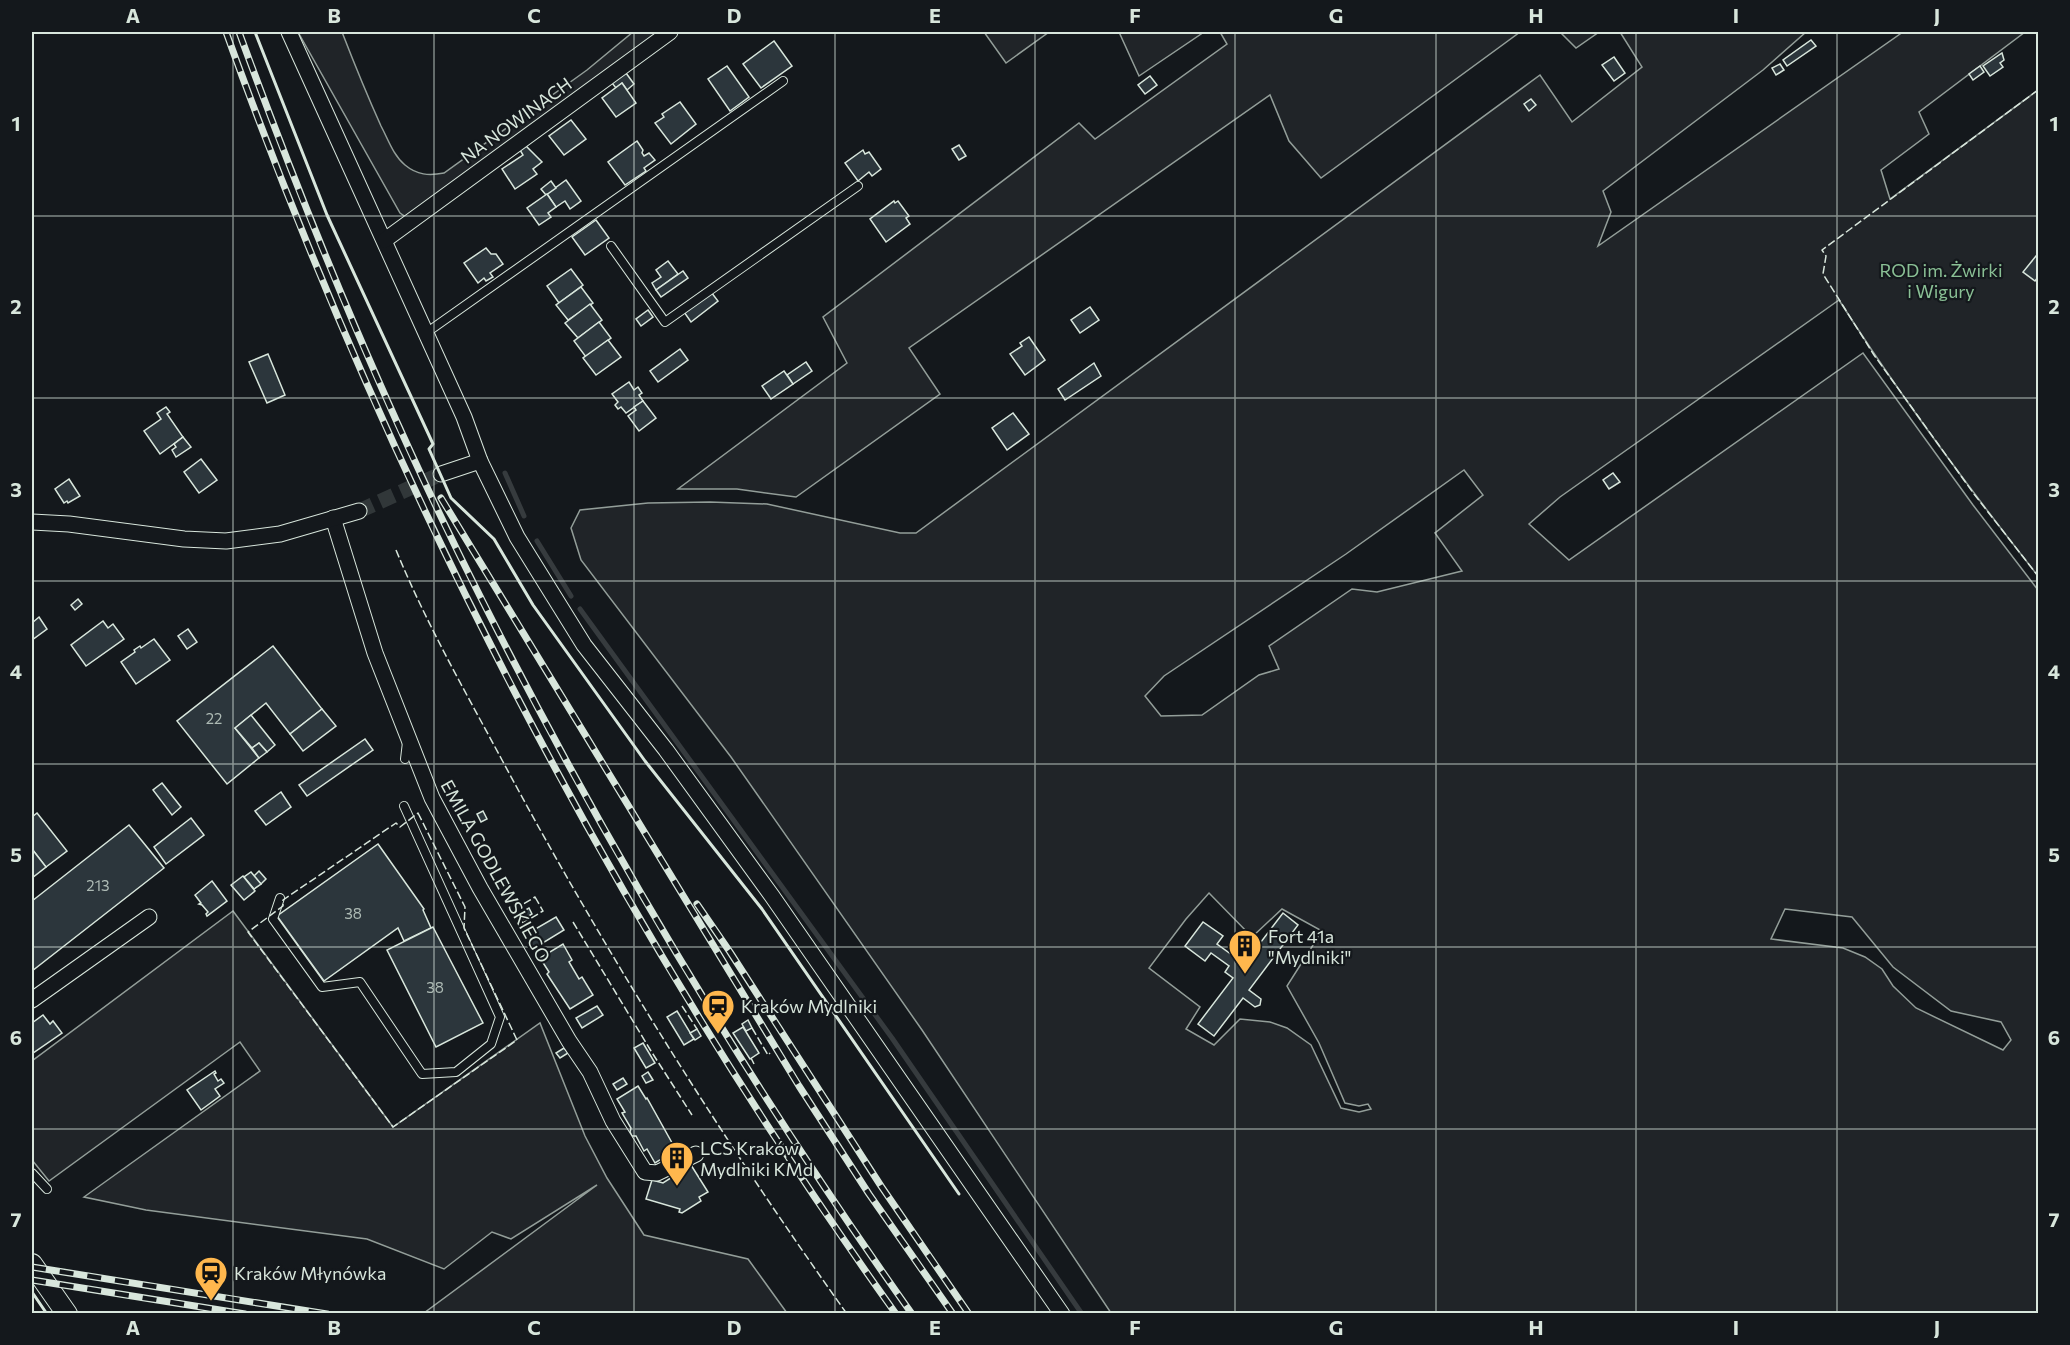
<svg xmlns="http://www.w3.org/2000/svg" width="2070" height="1345" viewBox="0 0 2070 1345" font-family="Commissioner,sans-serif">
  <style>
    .green { fill: #202428; stroke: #939e99; stroke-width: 1.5; fill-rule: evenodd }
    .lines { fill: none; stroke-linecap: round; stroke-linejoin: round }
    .stream { stroke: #363b3e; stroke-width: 5 }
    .building { fill: #2c363c; stroke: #d8e6dc; stroke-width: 1.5 }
    .minor-tunnel { stroke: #313739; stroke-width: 15; stroke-dasharray: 15 8; stroke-linecap: butt }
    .service-casing { stroke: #d8e6dc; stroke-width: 10 }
    .minor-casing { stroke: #d8e6dc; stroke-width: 17 }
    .tertiary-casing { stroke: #d8e6dc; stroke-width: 22 }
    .service { stroke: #14181c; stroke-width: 8 }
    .minor { stroke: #14181c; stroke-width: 15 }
    .tertiary { stroke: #14181c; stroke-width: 20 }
    .rail-casing { stroke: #d8e6dc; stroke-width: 7 }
    .rail { stroke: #14181c; stroke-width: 4.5; stroke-dasharray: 14; stroke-linecap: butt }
    .fence { stroke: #d8e6dc; stroke-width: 1.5; stroke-dasharray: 8 3; stroke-linecap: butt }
    .wall { stroke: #d8e6dc; stroke-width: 3 }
    .grid { fill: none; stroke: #d8e6dc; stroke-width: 1.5; stroke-opacity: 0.55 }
    .labels { text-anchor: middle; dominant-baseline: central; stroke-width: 4.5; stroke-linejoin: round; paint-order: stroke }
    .number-label { font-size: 15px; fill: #adbab4 }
    .street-label { font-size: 18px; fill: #d8e6dc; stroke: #14181c }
    .park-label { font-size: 18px; fill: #8ac095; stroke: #14181c }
    .poi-label { font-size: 18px; fill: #d8e6dc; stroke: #14181c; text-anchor: start }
    .neatline { fill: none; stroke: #d8e6dc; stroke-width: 2 }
    .grid-label { font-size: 20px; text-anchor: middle; font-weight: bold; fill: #d8e6dc }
  </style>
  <rect width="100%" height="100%" fill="#14181c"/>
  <g class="green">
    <path d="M 298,32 L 342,32 C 354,63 367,95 381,126 C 388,139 393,155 405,165 C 417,175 429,176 444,173 L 587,70 L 633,32 L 663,32 L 406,217 L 400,213 Z"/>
    <path d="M 984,32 L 1049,32 L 1006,63 Z"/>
    <path d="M 1119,32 L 1204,32 L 1139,76 Z"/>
    <path d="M 1220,32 L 1520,32 L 1321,178 L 1289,141 L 1270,95 L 909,348 L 940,394 L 796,497 L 737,489 L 678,489 L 847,363 L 823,317 L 1079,123 L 1095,139 L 1227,44 Z"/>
    <path d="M 1560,32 L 1599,32 L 1576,48 Z"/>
    <path d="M 1620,32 L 1806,32 L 1763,70 L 1603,191 L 1611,212 L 1598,246 L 1903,32 L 2025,32 L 1919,112 L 1929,134 L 1881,170 L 1890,199 L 2038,90 L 2038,576 C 1968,487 1900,396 1839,300 L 1560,497 L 1529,524 L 1569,560 L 1863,353 L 1973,505 L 2038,590 L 2038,1313 L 1111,1313 L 922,1030 L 731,757 L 581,560 L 571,528 L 580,510 L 648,503 L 710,502 L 767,504 L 900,533 L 916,533 L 1540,75 L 1572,122 L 1642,67 ZM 1464,470 L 1483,495 L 1435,533 L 1462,571 L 1377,592 L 1352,589 L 1269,646 L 1279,669 L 1259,675 L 1202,715 L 1161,716 L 1145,696 L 1164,676 L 1346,554 ZM 1209,893 L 1252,937 L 1282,909 L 1322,931 L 1287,986 L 1319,1043 L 1345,1103 L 1359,1106 L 1368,1104 L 1371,1109 L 1359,1112 L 1341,1108 L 1311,1045 L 1287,1028 L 1270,1022 L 1240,1019 L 1214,1045 L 1186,1029 L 1200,1007 L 1149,968 L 1186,919 ZM 1785,909 L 1852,917 L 1893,967 L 1951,1011 L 2001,1022 L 2011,1040 L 2003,1050 L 1916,1008 L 1893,986 L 1882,969 L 1865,957 L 1843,948 L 1771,939 Z"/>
    <path d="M 233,911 L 393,1127 L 540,1023 L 585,1136 L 607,1178 L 644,1235 L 748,1259 L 787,1313 L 424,1313 L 597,1185 L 511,1239 L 492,1232 L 444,1269 L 367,1239 L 146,1210 L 84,1197 L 260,1071 L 240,1042 L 49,1181 L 32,1160 L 32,1061 Z"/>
  </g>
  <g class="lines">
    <g class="stream">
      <path d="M 505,473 L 524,516"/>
      <path d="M 537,541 L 571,596"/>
      <path d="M 580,609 L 892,1038 L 1082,1314"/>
    </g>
  </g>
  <g class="building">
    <path d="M 1811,40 L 1816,46 L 1787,66 L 1783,60 Z"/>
    <path d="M 774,41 L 792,66 L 761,88 L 743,64 Z"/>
    <path d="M 2002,53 L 2004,60 L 2000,63 L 2003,67 L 1990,76 L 1983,66 Z"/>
    <path d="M 1614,57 L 1625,73 L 1614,81 L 1602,65 Z"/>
    <path d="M 1780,64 L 1784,70 L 1776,75 L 1772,68 Z"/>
    <path d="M 727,66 L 749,97 L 730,111 L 708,79 Z"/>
    <path d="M 1980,66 L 1984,72 L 1973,80 L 1969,74 Z"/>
    <path d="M 626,73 L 634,84 L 627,90 L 622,83 L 616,88 L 612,83 Z"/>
    <path d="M 1150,76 L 1157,85 L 1145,94 L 1138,85 Z"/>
    <path d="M 622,83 L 636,103 L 616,117 L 602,98 Z"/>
    <path d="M 1531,99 L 1536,105 L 1529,111 L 1524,104 Z"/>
    <path d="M 680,102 L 696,124 L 671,144 L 655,123 L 664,117 L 662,114 Z"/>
    <path d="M 571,120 L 586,139 L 564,155 L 549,136 Z"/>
    <path d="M 637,141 L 643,150 L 642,153 L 644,156 L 649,153 L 655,160 L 644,168 L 646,171 L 625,185 L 608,162 Z"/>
    <path d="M 959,145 L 966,156 L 959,160 L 952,149 Z"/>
    <path d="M 526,146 L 542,162 L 533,169 L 537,174 L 515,189 L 502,169 L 523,155 L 520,150 Z"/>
    <path d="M 863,150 L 865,154 L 869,152 L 881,169 L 872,176 L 869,172 L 858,181 L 845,163 Z"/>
    <path d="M 566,180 L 581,201 L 570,209 L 565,201 L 556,207 L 547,194 Z"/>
    <path d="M 551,181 L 556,188 L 546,195 L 541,189 Z"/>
    <path d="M 547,194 L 556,207 L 548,213 L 551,217 L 539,225 L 527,208 Z"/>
    <path d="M 894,201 L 895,203 L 898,201 L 909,216 L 906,218 L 910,224 L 886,242 L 870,219 Z"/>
    <path d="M 596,220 L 609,238 L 585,255 L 572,237 Z"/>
    <path d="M 486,248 L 491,254 L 496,254 L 503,264 L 490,273 L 493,277 L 486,281 L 484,278 L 478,283 L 464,263 Z"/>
    <path d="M 2036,256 L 2038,259 L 2038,277 L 2035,281 L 2023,272 Z"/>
    <path d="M 668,261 L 678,274 L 656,290 L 652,283 L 661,277 L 656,270 Z"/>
    <path d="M 571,269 L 583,285 L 559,303 L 547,286 Z"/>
    <path d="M 683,271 L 688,278 L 661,297 L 656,290 Z"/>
    <path d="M 581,287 L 593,303 L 568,320 L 556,305 Z"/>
    <path d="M 711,292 L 718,301 L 691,322 L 684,312 Z"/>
    <path d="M 590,304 L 602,320 L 578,338 L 565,323 Z"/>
    <path d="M 1090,307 L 1099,320 L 1080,333 L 1071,320 Z"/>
    <path d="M 648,310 L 653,317 L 641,326 L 636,319 Z"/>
    <path d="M 599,322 L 611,338 L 586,357 L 574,341 Z"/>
    <path d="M 1029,337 L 1045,360 L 1025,375 L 1010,354 L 1022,346 L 1020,343 Z"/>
    <path d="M 608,340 L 621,357 L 596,375 L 583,358 Z"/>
    <path d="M 680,349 L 688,360 L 658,382 L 650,371 Z"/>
    <path d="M 268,354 L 285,395 L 267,403 L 249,362 Z"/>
    <path d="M 806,362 L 812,371 L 793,384 L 787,375 Z"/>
    <path d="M 1094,363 L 1101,376 L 1065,400 L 1058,389 Z"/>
    <path d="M 784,371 L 793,384 L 771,399 L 762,386 Z"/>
    <path d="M 629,382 L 634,390 L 638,387 L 642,393 L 639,395 L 643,401 L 626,413 L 621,407 L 618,409 L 615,405 L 618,402 L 612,394 Z"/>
    <path d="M 643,401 L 656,418 L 639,431 L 628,416 L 636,410 L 634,407 Z"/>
    <path d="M 166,407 L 170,412 L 167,414 L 183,437 L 160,454 L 144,431 L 161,419 L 157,413 Z"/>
    <path d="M 1013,413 L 1029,434 L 1007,450 L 992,428 Z"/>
    <path d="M 183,437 L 191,447 L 176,457 L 172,450 L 176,447 L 174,444 Z"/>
    <path d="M 201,459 L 217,480 L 199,493 L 184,472 Z"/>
    <path d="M 1613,473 L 1620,482 L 1609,489 L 1603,480 Z"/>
    <path d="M 69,479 L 80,496 L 68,503 L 67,501 L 64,503 L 55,489 Z"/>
    <path d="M 78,599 L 82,604 L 75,610 L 71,605 Z"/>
    <path d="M 39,617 L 47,629 L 32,640 L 32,623 Z"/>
    <path d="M 103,621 L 108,628 L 113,624 L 124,639 L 86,666 L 71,645 Z"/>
    <path d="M 188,629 L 197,642 L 187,649 L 178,636 Z"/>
    <path d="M 154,639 L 170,660 L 136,684 L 121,662 L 135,652 L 134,650 L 140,646 L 141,648 Z"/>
    <path d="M 273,646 L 322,709 L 290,734 L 266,703 L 235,728 L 259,758 L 227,784 L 177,721 Z"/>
    <path d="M 322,709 L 336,726 L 303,751 L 290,734 Z"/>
    <path d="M 251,715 L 275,745 L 267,752 L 259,743 L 252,748 L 235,728 Z"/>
    <path d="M 365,739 L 373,750 L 307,796 L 299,785 Z"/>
    <path d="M 259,743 L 267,752 L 259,758 L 252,748 Z"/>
    <path d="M 162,783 L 181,807 L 172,815 L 153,790 Z"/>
    <path d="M 281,792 L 291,807 L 266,825 L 255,811 Z"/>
    <path d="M 483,811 L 487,819 L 481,822 L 477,814 Z"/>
    <path d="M 37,813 L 67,851 L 46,867 L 32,849 L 32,817 Z"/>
    <path d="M 191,818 L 204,835 L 166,864 L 154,847 Z"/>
    <path d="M 129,825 L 164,868 L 32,971 L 32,901 Z"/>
    <path d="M 378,844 L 424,909 L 423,910 L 431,928 L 404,941 L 398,928 L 324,981 L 277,916 Z"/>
    <path d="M 32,849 L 46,867 L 32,878 Z"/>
    <path d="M 259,871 L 266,879 L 261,884 L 254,876 Z"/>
    <path d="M 251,872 L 261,884 L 254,889 L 244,877 Z"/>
    <path d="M 243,876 L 255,891 L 244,900 L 231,885 Z"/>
    <path d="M 212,881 L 227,901 L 207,916 L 206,914 L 208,912 L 202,905 L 199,904 L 201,903 L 195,895 Z"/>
    <path d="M 529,908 L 532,914 L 524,919 L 520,913 Z"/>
    <path d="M 1283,913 L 1298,925 L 1249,990 L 1261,999 L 1260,1005 L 1255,1007 L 1243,998 L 1214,1036 L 1198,1024 L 1233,978 L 1225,972 L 1229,966 L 1211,953 L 1205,961 L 1185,946 L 1203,922 L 1223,936 L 1217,944 L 1235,957 L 1239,953 L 1248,959 Z"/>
    <path d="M 556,917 L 564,930 L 533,949 L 525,935 Z"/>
    <path d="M 433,927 L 483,1023 L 436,1047 L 387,950 Z"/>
    <path d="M 563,944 L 572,960 L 569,962 L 579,979 L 582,977 L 593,995 L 570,1009 L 547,974 L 549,972 L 540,958 Z"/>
    <path d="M 597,1006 L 603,1015 L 582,1028 L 576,1018 Z"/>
    <path d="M 677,1011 L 694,1039 L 684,1045 L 667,1017 Z"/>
    <path d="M 43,1015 L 50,1024 L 53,1021 L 62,1033 L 33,1053 L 32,1023 Z"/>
    <path d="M 748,1020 L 752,1028 L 746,1031 L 742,1024 Z"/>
    <path d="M 743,1027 L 759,1053 L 750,1059 L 733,1033 Z"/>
    <path d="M 697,1029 L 701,1036 L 695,1040 L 690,1033 Z"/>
    <path d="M 643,1043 L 655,1063 L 646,1068 L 634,1048 Z"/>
    <path d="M 564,1048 L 568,1053 L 560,1058 L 556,1053 Z"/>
    <path d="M 215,1071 L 216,1073 L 214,1074 L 218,1081 L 221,1079 L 224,1083 L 215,1089 L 220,1096 L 201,1110 L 187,1090 Z"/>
    <path d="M 648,1072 L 653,1080 L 646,1083 L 642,1076 Z"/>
    <path d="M 623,1078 L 627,1084 L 617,1090 L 613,1084 Z"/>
    <path d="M 638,1086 L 646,1099 L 647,1098 L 676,1150 L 655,1163 L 647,1149 L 644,1151 L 636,1136 L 632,1136 L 630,1132 L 631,1128 L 622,1113 L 625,1112 L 617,1099 Z"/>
    <path d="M 691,1165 L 708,1192 L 699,1197 L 701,1201 L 682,1213 L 679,1212 L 680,1209 L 646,1199 L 652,1180 L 663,1183 Z"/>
  </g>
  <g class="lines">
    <path class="minor-tunnel" d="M 359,511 L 441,474"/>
    <g class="service-casing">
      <g id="service">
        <path d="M 611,246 L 665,322 L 858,186"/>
        <path d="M 426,333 L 783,81"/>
        <path d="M 405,759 L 407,742"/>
        <path d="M 280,898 L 273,919 L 322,987 L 360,982 L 422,1074 L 456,1072 L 491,1044 L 500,1017 L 404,806"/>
        <path d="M 32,1173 L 47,1189"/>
      </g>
    </g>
    <g class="minor-casing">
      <g id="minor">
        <path d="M 289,32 L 464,417 L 480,461 L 517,537 L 584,645 L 666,750 L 772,896 L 1062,1314"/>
        <path d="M 385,240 L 670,32"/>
        <path d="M 441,474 L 480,461"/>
        <path d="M 333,518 L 375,653 L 432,798 L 480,888 L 569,1041 L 590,1072 L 613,1121 L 645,1172 L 657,1173 L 696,1154"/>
        <path d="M 32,522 L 69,524 L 184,539 L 226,541 L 280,534 L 359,511"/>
        <path d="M 32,1000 L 149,917"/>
      </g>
    </g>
    <g class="tertiary-casing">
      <path id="tertiary" d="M 32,1264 L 67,1314"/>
    </g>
    <use href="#service" class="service"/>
    <use href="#minor" class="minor"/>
    <use href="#tertiary" class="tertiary"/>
    <g class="rail-casing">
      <g id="rail">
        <path d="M 226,32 C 390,487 614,920 896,1314"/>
        <path d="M 239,32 C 310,226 389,417 483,602 C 608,850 751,1087 912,1314"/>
        <path d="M 441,498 L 799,1086 L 869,1194 L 953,1314"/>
        <path d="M 697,904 L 730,952 L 881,1186 L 969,1314"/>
        <path d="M 32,1267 L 327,1314"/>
        <path d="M 32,1280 L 245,1314"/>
      </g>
    </g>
    <use href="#rail" class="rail"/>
    <g class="fence">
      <path d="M 2038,90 L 1822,250 L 1826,256 L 1823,274 L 1874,355 L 1974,494 L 2038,576"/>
      <path d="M 396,550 C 426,623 465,691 502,760 C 605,952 720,1136 847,1314"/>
      <path d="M 418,813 L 465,907 L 464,928 L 517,1040 L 393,1127 L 248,932 L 283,906 L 283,900 L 396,823 L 400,827 Z"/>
      <path d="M 535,897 L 543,911 L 523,923 L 515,909 Z"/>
      <path d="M 573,922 L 651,1051 L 692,1115"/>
      <path d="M 682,1006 L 697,1029"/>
      <path d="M 752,1028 L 768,1055 L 770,1053"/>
      <path d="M 751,1058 L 754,1064"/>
    </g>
    <g class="wall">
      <path d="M 255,32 L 327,215 L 433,444 L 429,449 L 451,498 L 494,539 L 533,605 L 645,761 L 762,909 L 959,1194"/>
      <path d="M 32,1292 L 47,1314"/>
    </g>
  </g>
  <path class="grid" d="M 233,32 L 233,1314M 434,32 L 434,1314M 634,32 L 634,1314M 835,32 L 835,1314M 1035,32 L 1035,1314M 1235,32 L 1235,1314M 1436,32 L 1436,1314M 1636,32 L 1636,1314M 1837,32 L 1837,1314M 32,216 L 2038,216M 32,398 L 2038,398M 32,581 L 2038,581M 32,764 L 2038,764M 32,947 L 2038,947M 32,1129 L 2038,1129"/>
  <defs>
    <g id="building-pin" transform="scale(1.725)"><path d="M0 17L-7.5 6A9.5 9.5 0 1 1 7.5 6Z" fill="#ffb74d" stroke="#14181c"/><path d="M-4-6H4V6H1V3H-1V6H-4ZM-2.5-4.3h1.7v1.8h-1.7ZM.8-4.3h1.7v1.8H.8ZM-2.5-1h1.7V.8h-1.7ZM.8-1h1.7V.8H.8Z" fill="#111"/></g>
    <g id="station-pin" transform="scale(1.725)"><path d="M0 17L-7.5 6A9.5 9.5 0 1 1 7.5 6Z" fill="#ffb74d" stroke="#14181c"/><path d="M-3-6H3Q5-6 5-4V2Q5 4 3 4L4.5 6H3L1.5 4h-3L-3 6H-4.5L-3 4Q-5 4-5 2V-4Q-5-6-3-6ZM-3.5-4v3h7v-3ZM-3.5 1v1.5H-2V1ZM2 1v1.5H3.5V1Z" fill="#111"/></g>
  </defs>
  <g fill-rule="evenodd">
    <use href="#building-pin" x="1245" y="946"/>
    <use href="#station-pin" x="718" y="1006"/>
    <use href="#building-pin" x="677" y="1158"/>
    <use href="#station-pin" x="211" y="1273"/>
  </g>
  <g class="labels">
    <g class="number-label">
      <text x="214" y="718">22</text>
      <text x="98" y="885">213</text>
      <text x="353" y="913">38</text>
      <text x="435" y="987">38</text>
    </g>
    <g class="street-label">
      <text transform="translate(516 120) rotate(-36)">NA NOWINACH</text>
      <text transform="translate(496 871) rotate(61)">EMILA GODLEWSKIEGO</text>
    </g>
    <g class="park-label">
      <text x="1941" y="270">ROD im. Żwirki<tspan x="1941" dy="21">i Wigury</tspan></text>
    </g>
    <g class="poi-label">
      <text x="1268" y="936">Fort 41a<tspan x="1268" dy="21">"Mydlniki"</tspan></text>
      <text x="741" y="1006">Kraków Mydlniki</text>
      <text x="700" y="1148">LCS Kraków<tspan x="700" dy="21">Mydlniki KMd</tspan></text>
      <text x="234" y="1273">Kraków Młynówka</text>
    </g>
  </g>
  <rect width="2070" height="1345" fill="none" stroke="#14181c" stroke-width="66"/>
  <rect x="33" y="33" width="2004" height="1279" class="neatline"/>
  <g class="grid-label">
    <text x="133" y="23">A</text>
    <text x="334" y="23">B</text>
    <text x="534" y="23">C</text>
    <text x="734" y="23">D</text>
    <text x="935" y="23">E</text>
    <text x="1135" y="23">F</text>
    <text x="1336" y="23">G</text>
    <text x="1536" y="23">H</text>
    <text x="1736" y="23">I</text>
    <text x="1937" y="23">J</text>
    <text x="16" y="131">1</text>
    <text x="2054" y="131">1</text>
    <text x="16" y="314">2</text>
    <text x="2054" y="314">2</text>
    <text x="16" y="497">3</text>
    <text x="2054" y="497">3</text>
    <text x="16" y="679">4</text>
    <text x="2054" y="679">4</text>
    <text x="16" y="862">5</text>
    <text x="2054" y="862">5</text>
    <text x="16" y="1045">6</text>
    <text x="2054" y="1045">6</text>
    <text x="16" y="1227">7</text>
    <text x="2054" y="1227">7</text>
    <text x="133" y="1335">A</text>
    <text x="334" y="1335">B</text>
    <text x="534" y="1335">C</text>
    <text x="734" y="1335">D</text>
    <text x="935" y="1335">E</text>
    <text x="1135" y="1335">F</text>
    <text x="1336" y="1335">G</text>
    <text x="1536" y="1335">H</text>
    <text x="1736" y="1335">I</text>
    <text x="1937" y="1335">J</text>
  </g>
</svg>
